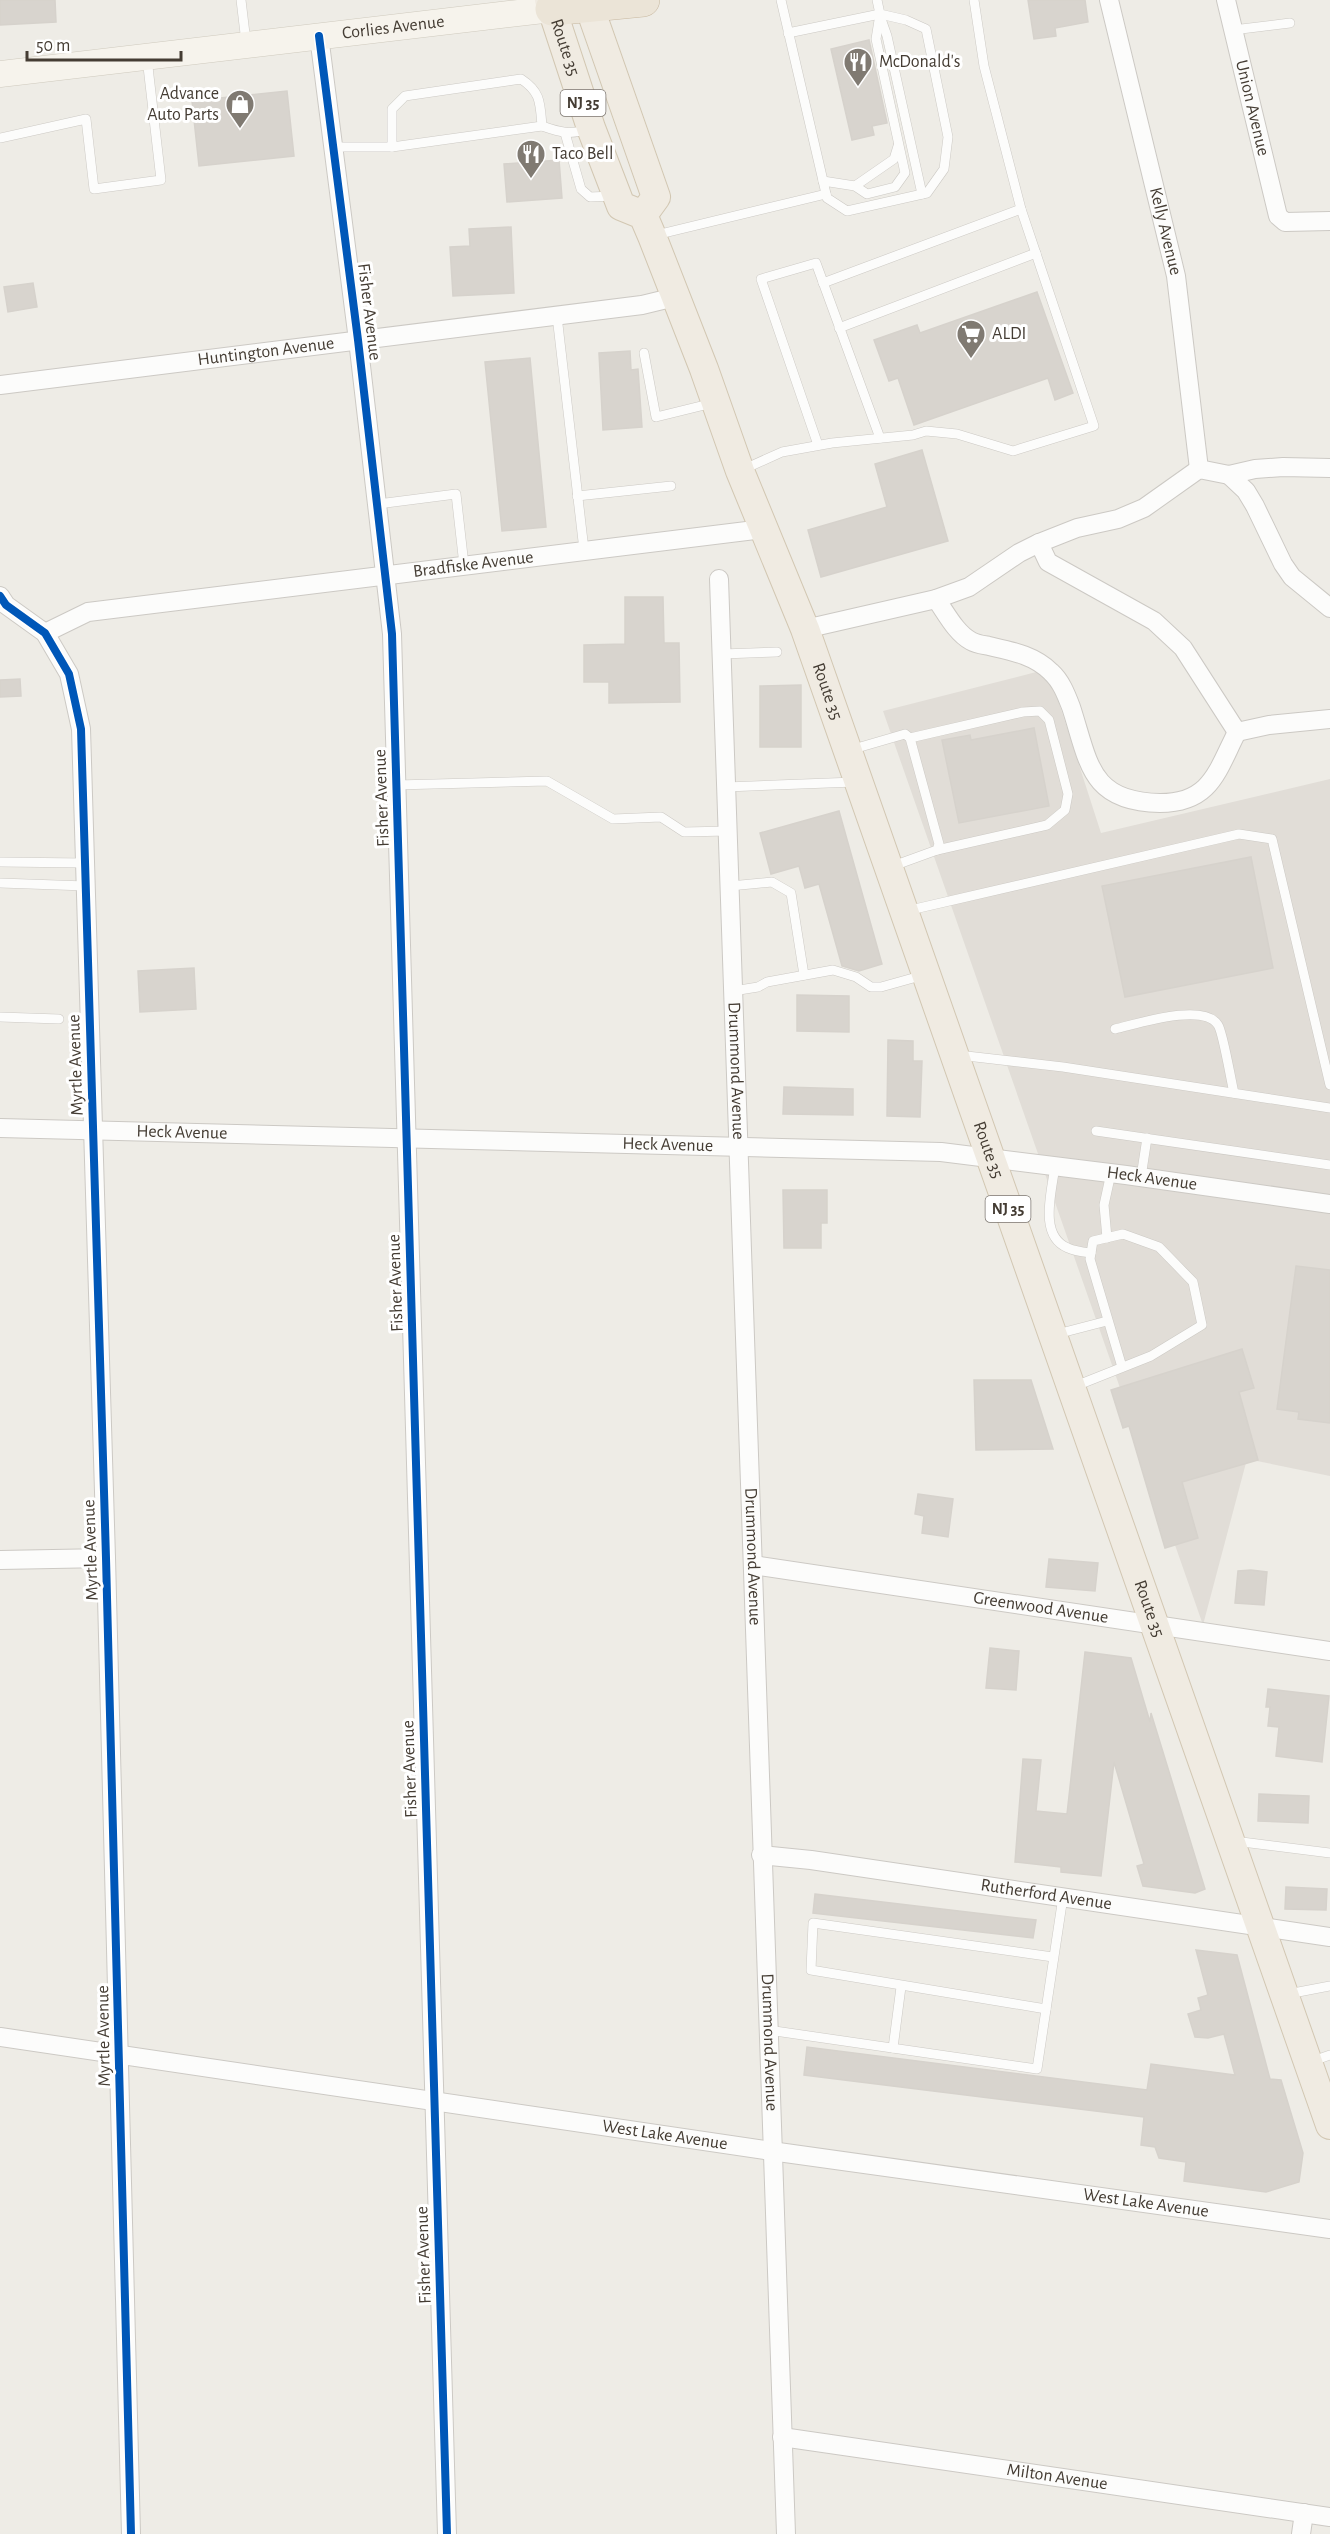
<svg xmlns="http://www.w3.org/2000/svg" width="1330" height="2534" viewBox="0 0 1330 2534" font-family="'Alegreya Sans',sans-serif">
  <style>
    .industrial { fill: #e1ddd7 }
    .building { fill: #d8d4ce; stroke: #d6d2cc; stroke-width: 1.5 }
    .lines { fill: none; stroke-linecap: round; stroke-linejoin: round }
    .lane-casing { stroke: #ccc9c4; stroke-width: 10 }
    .street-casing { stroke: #ccc9c4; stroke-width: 20 }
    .secondary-casing { stroke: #cfcabe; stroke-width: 27 }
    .primary-casing { stroke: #d2c7b2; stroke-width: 30 }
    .highway-casing { stroke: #c8b8a0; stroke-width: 34 }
    .lane { stroke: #fcfcfb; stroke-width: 9 }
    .street { stroke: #fcfcfb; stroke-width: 18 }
    .secondary { stroke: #f6f3ec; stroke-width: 26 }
    .primary { stroke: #f0ebe2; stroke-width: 28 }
    .highway { stroke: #ebe4d7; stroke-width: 33 }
    .cycleway-casing { stroke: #fff; stroke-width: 11 }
    .cycleway { stroke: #0057b8; stroke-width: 8 }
    .labels { text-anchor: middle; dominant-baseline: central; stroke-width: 6; stroke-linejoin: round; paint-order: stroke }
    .shield { fill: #fff; stroke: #7c7670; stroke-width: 1.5 }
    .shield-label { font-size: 16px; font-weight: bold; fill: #443c33 }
    .street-label { font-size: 18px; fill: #443c33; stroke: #fff }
    .poi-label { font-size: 18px; fill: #443c33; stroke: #fff; text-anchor: start }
  </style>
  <rect width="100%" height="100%" fill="#eeece6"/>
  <path class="industrial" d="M 1048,669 L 1101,833 L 1330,779 L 1330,1476 L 1247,1459 L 1203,1625 L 883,711 Z"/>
  <g class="building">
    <path d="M 0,0 L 55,0 L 56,22 L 0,25 Z"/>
    <path d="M 1028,0 L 1085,0 L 1088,22 L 1055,28 L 1056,36 L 1034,39 Z"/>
    <path d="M 869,40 L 887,123 L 872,126 L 874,135 L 852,140 L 831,49 Z"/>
    <path d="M 287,91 L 294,156 L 199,166 L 192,101 Z"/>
    <path d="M 559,160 L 562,198 L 507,202 L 504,164 Z"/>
    <path d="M 511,227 L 514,293 L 453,296 L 450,247 L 470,246 L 469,229 Z"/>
    <path d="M 33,283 L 37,307 L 8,312 L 4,287 Z"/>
    <path d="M 1037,292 L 1073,393 L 1055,400 L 1048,378 L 914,425 L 898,378 L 889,381 L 874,340 L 917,325 L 920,333 Z"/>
    <path d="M 630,351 L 631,370 L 638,369 L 642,427 L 603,430 L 599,353 Z"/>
    <path d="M 530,358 L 546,527 L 502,531 L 485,362 Z"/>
    <path d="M 922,450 L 948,541 L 821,577 L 808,530 L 887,507 L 875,464 Z"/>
    <path d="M 625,597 L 663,597 L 664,643 L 679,643 L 680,702 L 609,703 L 609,682 L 584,682 L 584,645 L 625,644 Z"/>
    <path d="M 20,679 L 21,696 L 0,697 L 0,680 Z"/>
    <path d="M 801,685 L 801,747 L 760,747 L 760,686 Z"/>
    <path d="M 1034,728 L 1049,806 L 959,823 L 942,740 L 970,735 L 971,740 Z"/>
    <path d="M 839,811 L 882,964 L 859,971 L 842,966 L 819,884 L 805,888 L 799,866 L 771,874 L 760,833 Z"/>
    <path d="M 1251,857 L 1273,968 L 1125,997 L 1102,886 Z"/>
    <path d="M 194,968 L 196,1009 L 140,1012 L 138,971 Z"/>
    <path d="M 797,995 L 849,996 L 849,1032 L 797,1031 Z"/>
    <path d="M 888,1040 L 913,1041 L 913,1061 L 922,1061 L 920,1117 L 887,1116 Z"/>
    <path d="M 784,1087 L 853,1089 L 853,1115 L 783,1114 Z"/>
    <path d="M 783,1190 L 827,1190 L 827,1223 L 821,1223 L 821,1248 L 784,1248 Z"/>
    <path d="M 1296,1266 L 1330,1270 L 1330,1423 L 1298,1419 L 1299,1412 L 1277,1409 Z"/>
    <path d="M 1242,1349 L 1254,1388 L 1239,1392 L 1258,1460 L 1182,1482 L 1198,1538 L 1165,1548 L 1129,1426 L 1123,1428 L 1111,1390 Z"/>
    <path d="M 974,1380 L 1031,1380 L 1053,1449 L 976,1450 Z"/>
    <path d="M 918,1494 L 953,1499 L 948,1537 L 922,1533 L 924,1516 L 915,1514 Z"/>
    <path d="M 1049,1559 L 1098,1563 L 1095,1591 L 1046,1587 Z"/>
    <path d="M 1251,1570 L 1267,1572 L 1264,1605 L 1235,1603 L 1238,1571 Z"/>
    <path d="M 990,1648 L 1019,1651 L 1016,1690 L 986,1688 Z"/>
    <path d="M 1085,1652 L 1131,1658 L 1150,1722 L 1151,1713 L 1205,1889 L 1195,1893 L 1143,1886 L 1137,1866 L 1144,1864 L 1114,1762 L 1101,1876 L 1061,1872 L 1061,1867 L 1015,1862 L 1023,1759 L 1041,1760 L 1036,1811 L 1067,1814 Z"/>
    <path d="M 1268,1689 L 1329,1696 L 1322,1762 L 1276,1756 L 1279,1727 L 1268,1726 L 1270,1707 L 1266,1707 Z"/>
    <path d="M 1259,1794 L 1309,1796 L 1308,1823 L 1258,1821 Z"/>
    <path d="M 1286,1887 L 1327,1889 L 1326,1910 L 1285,1909 Z"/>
    <path d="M 815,1894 L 1036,1920 L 1033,1938 L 813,1913 Z"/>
    <path d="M 1196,1950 L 1237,1955 L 1270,2079 L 1281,2080 L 1303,2153 L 1299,2182 L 1266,2192 L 1184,2181 L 1186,2162 L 1159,2158 L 1155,2147 L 1141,2145 L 1144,2117 L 804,2075 L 807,2047 L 1147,2090 L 1151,2064 L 1235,2075 L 1224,2034 L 1208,2038 L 1195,2037 L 1188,2014 L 1201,2010 L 1198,1998 L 1208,1995 Z"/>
  </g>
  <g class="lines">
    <g class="lane-casing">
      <g id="lane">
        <path d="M 241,0 L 246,42"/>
        <path d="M 781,0 L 827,198 L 847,211 L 927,193 L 944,169 L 948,137 L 926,29 L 906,20 L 880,14 L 877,0"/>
        <path d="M 880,16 L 887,36 L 922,194"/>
        <path d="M 1233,30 L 1290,23"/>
        <path d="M 788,33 L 880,14"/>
        <path d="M 565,133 L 581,189 L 590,197 L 613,196"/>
        <path d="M 0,138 L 86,119 L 94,189 L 161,180 L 147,58"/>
        <path d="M 334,147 L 392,147 L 542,126 C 559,132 572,136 589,128"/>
        <path d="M 392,147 L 392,109 L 405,96 L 521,79 C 541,92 540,103 542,126"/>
        <path d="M 823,181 L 855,186 L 867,194 L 895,187 L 905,173 L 876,39 L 880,14"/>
        <path d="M 855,186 L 894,159 L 898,146"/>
        <path d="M 656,235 L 826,194"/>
        <path d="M 823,283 L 1021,209"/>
        <path d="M 557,316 L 584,550"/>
        <path d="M 839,328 L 1036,253"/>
        <path d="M 644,353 L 656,417 L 713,403"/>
        <path d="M 818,445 L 761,279 L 816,263 L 880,438"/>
        <path d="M 742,470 L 782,452 L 832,443 L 913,435 L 926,431 L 957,434 L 1013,451 L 1094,426 L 1021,209 L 984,66 L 974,0"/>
        <path d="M 577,496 L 671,486"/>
        <path d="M 378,504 L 456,494 L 464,565"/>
        <path d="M 722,654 L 777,652"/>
        <path d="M 910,738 L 1023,712 L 1040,711 L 1049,720 L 1068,794 L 1065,810 L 1047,825 L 937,850"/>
        <path d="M 850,750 L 905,734 L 910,738 L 939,844 L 937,850 L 893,866"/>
        <path d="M 396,785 L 547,781 L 613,819 L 661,817 L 684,832 L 728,831"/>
        <path d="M 726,787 L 855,782"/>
        <path d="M 0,862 L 85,863"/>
        <path d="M 0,883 L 86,886"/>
        <path d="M 730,886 L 772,882 L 791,893 L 804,975"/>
        <path d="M 906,911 L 1239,834 L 1272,839 L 1330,1085"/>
        <path d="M 733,991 L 758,987 L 767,982 L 833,970 L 856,977 L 871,987 L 881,987 L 924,975"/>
        <path d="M 0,1017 L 59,1019"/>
        <path d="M 1115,1029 C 1137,1024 1204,1002 1218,1025 C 1223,1032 1231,1081 1234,1093"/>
        <path d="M 958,1055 L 1063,1067 L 1330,1108"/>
        <path d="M 1096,1131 L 1330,1165"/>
        <path d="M 1055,1166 C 1052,1191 1038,1236 1068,1248 C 1074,1251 1083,1252 1091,1253"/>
        <path d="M 1141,1177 L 1147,1138"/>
        <path d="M 1107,1238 L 1104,1205 L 1111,1173"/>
        <path d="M 1057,1334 L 1107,1321"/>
        <path d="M 1073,1387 L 1151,1356 L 1202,1325 L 1193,1282 L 1159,1247 L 1123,1234 L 1093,1241 L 1090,1259 L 1122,1367"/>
        <path d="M 1234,1841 L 1330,1853"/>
        <path d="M 1288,1994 L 1330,1986"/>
        <path d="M 1046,2009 L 811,1970 L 813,1923 L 1053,1957"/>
        <path d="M 768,2030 L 1037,2069 L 1063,1897"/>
        <path d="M 893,2048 L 901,1987"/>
        <path d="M 1310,2062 L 1330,2055"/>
      </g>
    </g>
    <g class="street-casing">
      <g id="street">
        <path id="s1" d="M 1109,0 L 1176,276 L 1199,469"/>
        <path id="s2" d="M 1226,0 L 1278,216 L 1285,222 L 1330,221"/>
        <path d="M 319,36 L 358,340 L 392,634 L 447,2534"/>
        <path id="s3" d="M 0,385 L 642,305 L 675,297"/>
        <path d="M 1229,475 L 1246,491 L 1255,506 L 1283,564 L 1292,577 L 1330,608"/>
        <path d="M 1039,543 L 1048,562 L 1154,621 L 1183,648 L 1237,732 L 1269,725 L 1330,719"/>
        <path id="s4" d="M 719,579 L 786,2534"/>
        <path d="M 0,596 L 6,605 L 45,633 L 69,674 L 81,729 L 106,1558 L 131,2534"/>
        <path d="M 936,599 C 946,613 956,633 971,641 C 976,644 984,645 989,646 C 1011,651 1034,655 1051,672 C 1061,681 1066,694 1071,707 C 1089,762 1089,802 1160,803 C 1211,803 1217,771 1237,732"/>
        <path d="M 805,629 L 936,599 L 969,587 L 1019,553 L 1039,543 L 1077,528 L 1118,519 L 1144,508 L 1199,469 L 1229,475 L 1255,469 L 1283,467 L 1330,468"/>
        <path id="s5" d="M 45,633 L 88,612 L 763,529"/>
        <path id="s6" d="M 0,1128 L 941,1152 L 1126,1175 L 1330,1204"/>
        <path d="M 0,1560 L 106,1558"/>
        <path id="s7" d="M 753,1565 L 1330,1651"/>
        <path id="s8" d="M 761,1855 L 811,1860 L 1330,1937"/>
        <path id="s9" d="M 0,2037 L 771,2151 L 1330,2229"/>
        <path id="s10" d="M 782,2437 L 1330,2517"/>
        <path d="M 1301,2534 L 1304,2513"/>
      </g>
    </g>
    <g class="secondary-casing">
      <g id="secondary">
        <path id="s11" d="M 0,74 L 552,9"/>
      </g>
    </g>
    <g class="primary-casing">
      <g id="primary">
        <path id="s12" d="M 549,0 L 591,128 L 621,206 L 643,215 L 652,236 L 704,369 L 740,471 L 805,629 L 1330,2125"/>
        <path d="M 587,0 L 656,197 L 643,215"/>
      </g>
    </g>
    <g class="highway-casing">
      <path id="highway" d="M 552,9 L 643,0"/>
    </g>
    <use href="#lane" class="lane"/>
    <use href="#street" class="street"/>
    <use href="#secondary" class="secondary"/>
    <use href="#primary" class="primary"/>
    <use href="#highway" class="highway"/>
    <g class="cycleway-casing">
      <g id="cycleway">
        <path d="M 319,36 L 358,340 L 392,634 L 447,2534"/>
        <path d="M 0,596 L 6,605 L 45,633 L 69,674 L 81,729 L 106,1558 L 131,2534"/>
      </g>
    </g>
    <use href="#cycleway" class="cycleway"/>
  </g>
  <defs>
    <g id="restaurant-pin" transform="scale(1.5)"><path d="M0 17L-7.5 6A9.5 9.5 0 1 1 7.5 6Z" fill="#807a72" stroke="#fff"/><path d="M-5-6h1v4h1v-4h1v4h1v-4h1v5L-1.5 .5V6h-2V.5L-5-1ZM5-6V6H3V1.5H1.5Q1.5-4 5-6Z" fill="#fff"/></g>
    <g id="shop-pin" transform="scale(1.5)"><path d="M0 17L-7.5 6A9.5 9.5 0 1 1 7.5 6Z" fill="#807a72" stroke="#fff"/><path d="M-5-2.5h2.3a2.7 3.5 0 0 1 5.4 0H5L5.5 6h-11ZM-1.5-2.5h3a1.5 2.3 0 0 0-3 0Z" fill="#fff"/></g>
    <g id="supermarket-pin" transform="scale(1.5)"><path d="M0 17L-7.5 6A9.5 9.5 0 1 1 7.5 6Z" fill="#807a72" stroke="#fff"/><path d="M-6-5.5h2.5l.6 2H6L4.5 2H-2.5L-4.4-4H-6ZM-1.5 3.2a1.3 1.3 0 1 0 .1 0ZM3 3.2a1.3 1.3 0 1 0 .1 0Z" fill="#fff"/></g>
  </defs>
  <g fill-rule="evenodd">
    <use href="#restaurant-pin" x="858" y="62"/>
    <use href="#shop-pin" x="240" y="104"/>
    <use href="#restaurant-pin" x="531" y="154"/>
    <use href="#supermarket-pin" x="971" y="334"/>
  </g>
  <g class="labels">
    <g class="shield">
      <rect x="560.5" y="90" width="45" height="26" rx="4.5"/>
      <rect x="985.5" y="1196" width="45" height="26" rx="4.5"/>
    </g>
    <g class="shield-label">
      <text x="583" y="103">NJ 35</text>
      <text x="1008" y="1209">NJ 35</text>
    </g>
    <g class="street-label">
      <text stroke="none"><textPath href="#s11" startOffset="396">Corlies Avenue</textPath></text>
      <text stroke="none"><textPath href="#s12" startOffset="50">Route 35</textPath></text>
      <text stroke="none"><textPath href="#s2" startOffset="111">Union Avenue</textPath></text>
      <text stroke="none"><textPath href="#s1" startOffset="238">Kelly Avenue</textPath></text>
      <text transform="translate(369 312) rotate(83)">Fisher Avenue</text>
      <text stroke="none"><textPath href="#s3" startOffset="268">Huntington Avenue</textPath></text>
      <text stroke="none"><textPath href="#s5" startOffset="436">Bradfiske Avenue</textPath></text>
      <text stroke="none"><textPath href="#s12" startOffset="753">Route 35</textPath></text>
      <text transform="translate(382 798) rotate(-92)">Fisher Avenue</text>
      <text transform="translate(76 1065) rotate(-92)">Myrtle Avenue</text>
      <text stroke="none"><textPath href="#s4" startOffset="492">Drummond Avenue</textPath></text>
      <text stroke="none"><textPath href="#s6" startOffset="182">Heck Avenue</textPath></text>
      <text stroke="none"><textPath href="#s6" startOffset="668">Heck Avenue</textPath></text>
      <text stroke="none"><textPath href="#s12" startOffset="1239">Route 35</textPath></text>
      <text stroke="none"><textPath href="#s6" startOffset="1154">Heck Avenue</textPath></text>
      <text transform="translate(396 1283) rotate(-92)">Fisher Avenue</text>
      <text transform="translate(91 1550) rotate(-92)">Myrtle Avenue</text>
      <text stroke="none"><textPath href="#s4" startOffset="978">Drummond Avenue</textPath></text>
      <text stroke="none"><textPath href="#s7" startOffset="291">Greenwood Avenue</textPath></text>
      <text stroke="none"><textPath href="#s12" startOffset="1725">Route 35</textPath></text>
      <text transform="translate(410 1769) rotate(-92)">Fisher Avenue</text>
      <text stroke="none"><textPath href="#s8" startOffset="288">Rutherford Avenue</textPath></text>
      <text transform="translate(104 2036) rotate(-91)">Myrtle Avenue</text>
      <text stroke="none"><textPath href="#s4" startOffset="1464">Drummond Avenue</textPath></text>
      <text stroke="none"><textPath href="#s9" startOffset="672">West Lake Avenue</textPath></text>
      <text stroke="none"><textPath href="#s9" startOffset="1158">West Lake Avenue</textPath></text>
      <text transform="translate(424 2255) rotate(-92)">Fisher Avenue</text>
      <text stroke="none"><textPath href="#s10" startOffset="278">Milton Avenue</textPath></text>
    </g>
    <g class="poi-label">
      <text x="879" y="62">McDonald's</text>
      <text x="219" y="94" text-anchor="end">Advance<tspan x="219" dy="21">Auto Parts</tspan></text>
      <text x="552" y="154">Taco Bell</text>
      <text x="992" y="334">ALDI</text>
    </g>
  </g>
  <path d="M27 51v9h154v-9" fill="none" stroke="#443c33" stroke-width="3"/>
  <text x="36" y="51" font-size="18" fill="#443c33" stroke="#ffffff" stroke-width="4.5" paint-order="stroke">50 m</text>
</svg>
